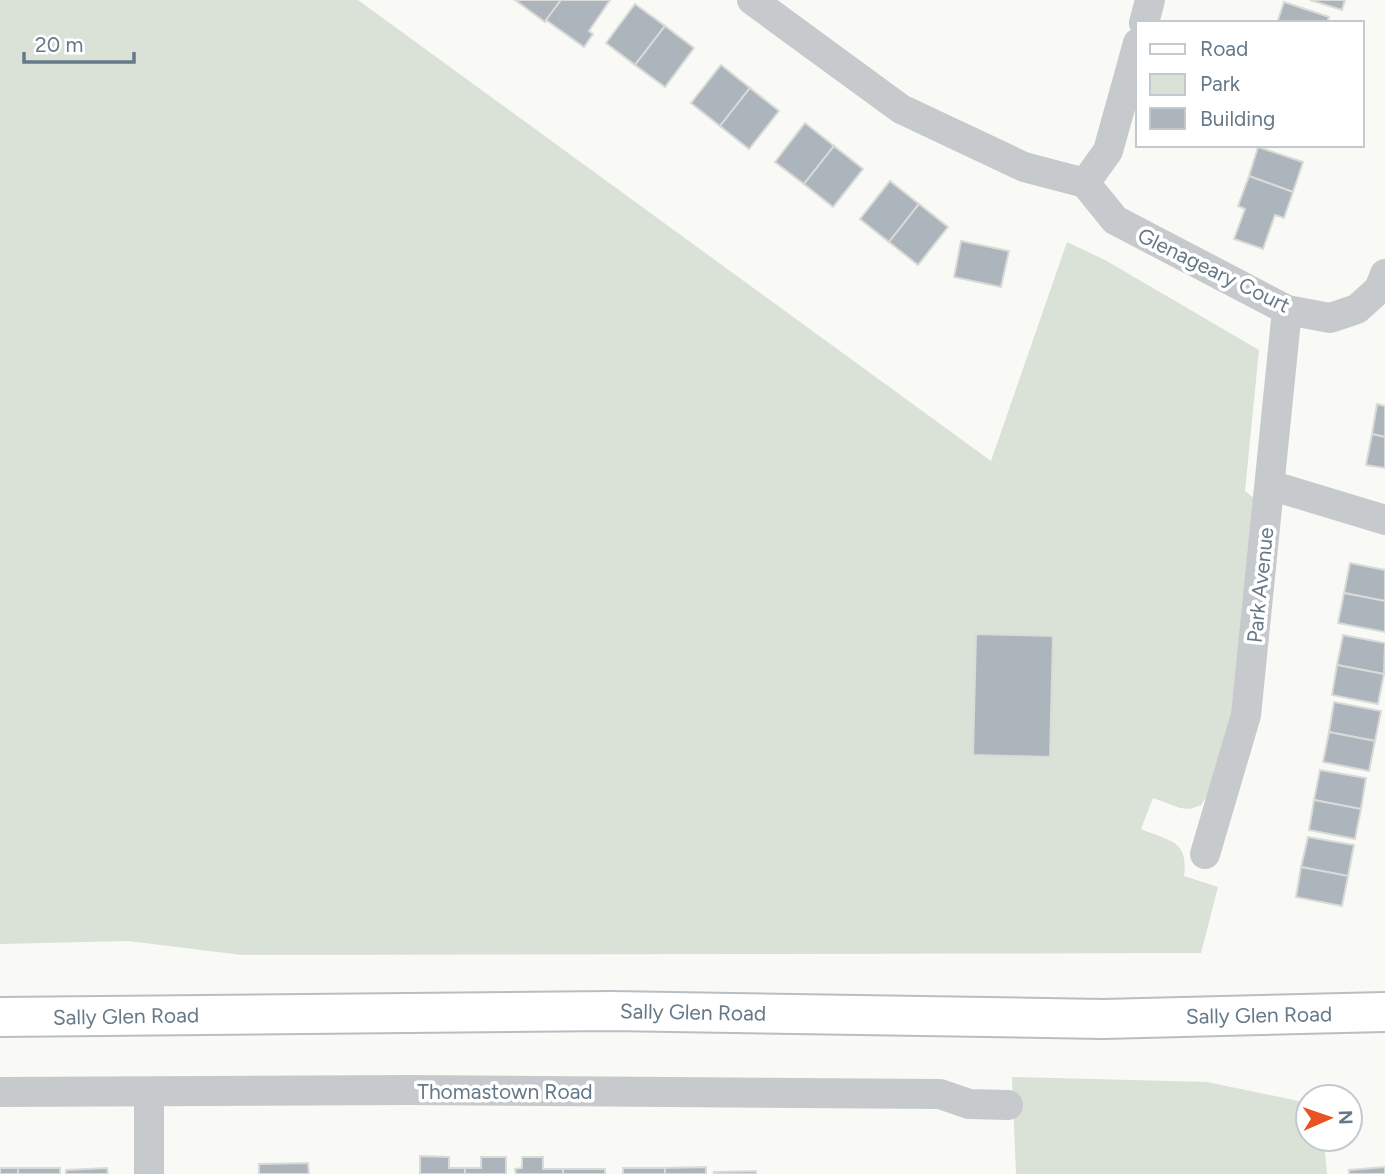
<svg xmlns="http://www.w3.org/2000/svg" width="1385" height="1174" viewBox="0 0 1385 1174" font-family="Figtree,sans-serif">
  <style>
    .green { fill: #dae1d7 }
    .building { fill: #acb5bb; stroke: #dadad8; stroke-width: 2 }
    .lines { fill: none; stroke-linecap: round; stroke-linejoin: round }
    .secondary-casing { stroke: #b8bec2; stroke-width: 42 }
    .minor { stroke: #c6cacd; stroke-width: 30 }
    .secondary { stroke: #fff; stroke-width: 38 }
    .labels { text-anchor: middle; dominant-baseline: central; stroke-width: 7; stroke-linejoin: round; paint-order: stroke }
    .street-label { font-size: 21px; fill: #667988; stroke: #fff }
  </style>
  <rect width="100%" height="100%" fill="#f9f9f6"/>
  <g class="green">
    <path d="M 0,0 L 358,0 L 991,461 L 1067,242 L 1105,260 L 1259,350 L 1245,491 L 1255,499 L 1235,713 L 1212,789 L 1201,805 L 1190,809 L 1180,808 L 1153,798 L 1141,829 C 1168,841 1189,839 1184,876 L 1218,887 L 1201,953 L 242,955 L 128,941 L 0,944 Z"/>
    <path d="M 1012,1077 L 1207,1082 L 1308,1103 L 1308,1139 L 1324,1139 L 1327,1174 L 1016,1174 Z"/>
  </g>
  <g class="building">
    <path d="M 515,0 L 561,0 L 545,22 Z"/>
    <path d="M 561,0 L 610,0 L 589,31 L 593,34 L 584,47 L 546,20 Z"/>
    <path d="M 1310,0 L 1345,0 L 1342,10 Z"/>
    <path d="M 1284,2 L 1329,17 L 1327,23 L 1277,23 Z"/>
    <path d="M 635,4 L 665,26 L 635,65 L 606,43 Z"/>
    <path d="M 665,26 L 694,48 L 665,87 L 635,65 Z"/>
    <path d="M 721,65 L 750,88 L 720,126 L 691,103 Z"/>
    <path d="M 750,88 L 779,111 L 749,149 L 720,126 Z"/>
    <path d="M 805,123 L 834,146 L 804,184 L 775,162 Z"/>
    <path d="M 834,146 L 863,169 L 833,207 L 804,184 Z"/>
    <path d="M 1258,147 L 1303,162 L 1293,192 L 1249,176 Z"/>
    <path d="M 1249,176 L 1293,192 L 1284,218 L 1275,215 L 1263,249 L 1234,239 L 1245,209 L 1238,206 Z"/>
    <path d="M 890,181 L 919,204 L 889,242 L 860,219 Z"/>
    <path d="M 919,204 L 948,227 L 918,265 L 889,242 Z"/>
    <path d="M 961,241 L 1009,251 L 1001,287 L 954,277 Z"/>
    <path d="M 1377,404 L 1385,406 L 1385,437 L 1372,434 Z"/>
    <path d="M 1372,434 L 1385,437 L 1385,468 L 1366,465 Z"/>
    <path d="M 1350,563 L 1385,570 L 1385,601 L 1344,593 Z"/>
    <path d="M 1344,593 L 1385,601 L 1385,632 L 1338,623 Z"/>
    <path d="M 976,634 L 1053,636 L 1050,757 L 973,755 Z"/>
    <path d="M 1343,635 L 1385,643 L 1384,674 L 1337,665 Z"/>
    <path d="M 1337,665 L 1384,674 L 1378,704 L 1332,695 Z"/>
    <path d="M 1334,702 L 1381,711 L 1375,741 L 1329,732 Z"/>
    <path d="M 1329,732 L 1375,741 L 1369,771 L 1323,762 Z"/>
    <path d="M 1320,770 L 1366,778 L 1361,809 L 1314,800 Z"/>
    <path d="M 1314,800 L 1361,809 L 1355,839 L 1309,830 Z"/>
    <path d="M 1308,837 L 1354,845 L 1348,876 L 1301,867 Z"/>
    <path d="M 1301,867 L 1348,876 L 1342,906 L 1296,897 Z"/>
    <path d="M 420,1156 L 449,1157 L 449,1168 L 465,1168 L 465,1174 L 420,1174 Z"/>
    <path d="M 481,1157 L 506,1157 L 506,1174 L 465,1174 L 465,1168 L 481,1168 Z"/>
    <path d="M 522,1157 L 543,1157 L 543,1169 L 563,1169 L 563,1174 L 516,1174 L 515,1169 L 522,1168 Z"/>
    <path d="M 308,1163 L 309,1174 L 259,1174 L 259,1164 Z"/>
    <path d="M 706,1167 L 706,1174 L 665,1174 L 665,1168 Z"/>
    <path d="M 1385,1167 L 1385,1174 L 1349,1174 L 1349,1170 Z"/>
    <rect x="0" y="1168" width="18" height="6"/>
    <rect x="18" y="1168" width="42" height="6"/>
    <path d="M 107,1168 L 108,1174 L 66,1174 L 66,1170 Z"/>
    <rect x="623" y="1168" width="42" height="6"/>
    <rect x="563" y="1169" width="42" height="5"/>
    <path d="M 756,1171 L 756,1174 L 714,1174 L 714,1172 Z"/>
  </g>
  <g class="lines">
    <g class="secondary-casing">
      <path id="secondary" d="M 0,1017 L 611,1011 L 1103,1019 L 1385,1012"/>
    </g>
    <g class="minor">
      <path d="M 752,0 L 901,109 L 1024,167 L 1085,183 L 1108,151 L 1138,43"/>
      <path d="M 1144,23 L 1150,0"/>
      <path d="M 1085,183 L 1115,220 L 1287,310 L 1330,318 L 1357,309 L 1379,289 L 1385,274"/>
      <path d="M 1270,485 L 1385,520"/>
      <path d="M 1205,854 L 1246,715 L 1287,310"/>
      <path d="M 0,1092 L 409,1090 L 940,1094 L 969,1104 L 1008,1105"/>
      <path d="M 149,1174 L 149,1092"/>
    </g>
    <use href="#secondary" class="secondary"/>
  </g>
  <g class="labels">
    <g class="street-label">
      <text transform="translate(1214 270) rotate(26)">Glenageary Court</text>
      <text transform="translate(1260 585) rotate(-84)">Park Avenue</text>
      <text transform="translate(693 1012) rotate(1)">Sally Glen Road</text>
      <text transform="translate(1259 1015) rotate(-1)">Sally Glen Road</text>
      <text transform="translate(126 1016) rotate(-1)">Sally Glen Road</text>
      <text x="505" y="1091">Thomastown Road</text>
    </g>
  </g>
  <rect x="1136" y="21" width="228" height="126" fill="#ffffff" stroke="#c2c9cf" stroke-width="2"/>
  <rect x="1150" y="44" width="35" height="10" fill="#ffffff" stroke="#c2c9cf" stroke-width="2"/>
  <text x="1200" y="56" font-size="21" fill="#667988">Road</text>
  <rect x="1150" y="74" width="35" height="21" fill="#dae1d7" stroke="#c2c9cf" stroke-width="2"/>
  <text x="1200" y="91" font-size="21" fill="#667988">Park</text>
  <rect x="1150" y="108" width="35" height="21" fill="#acb5bb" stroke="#c2c9cf" stroke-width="2"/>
  <text x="1200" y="126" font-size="21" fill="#667988">Building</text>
  <g transform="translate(1329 1118) rotate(88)"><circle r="33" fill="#ffffff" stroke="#c2c9cf" stroke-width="2"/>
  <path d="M0-5L12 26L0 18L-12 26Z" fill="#eb5223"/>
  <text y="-10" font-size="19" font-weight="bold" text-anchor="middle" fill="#667988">N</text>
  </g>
  <path d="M24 52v10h110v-10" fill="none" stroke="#667988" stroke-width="3.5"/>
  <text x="35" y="52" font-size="21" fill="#667988" stroke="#ffffff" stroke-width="5" paint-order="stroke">20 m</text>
</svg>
